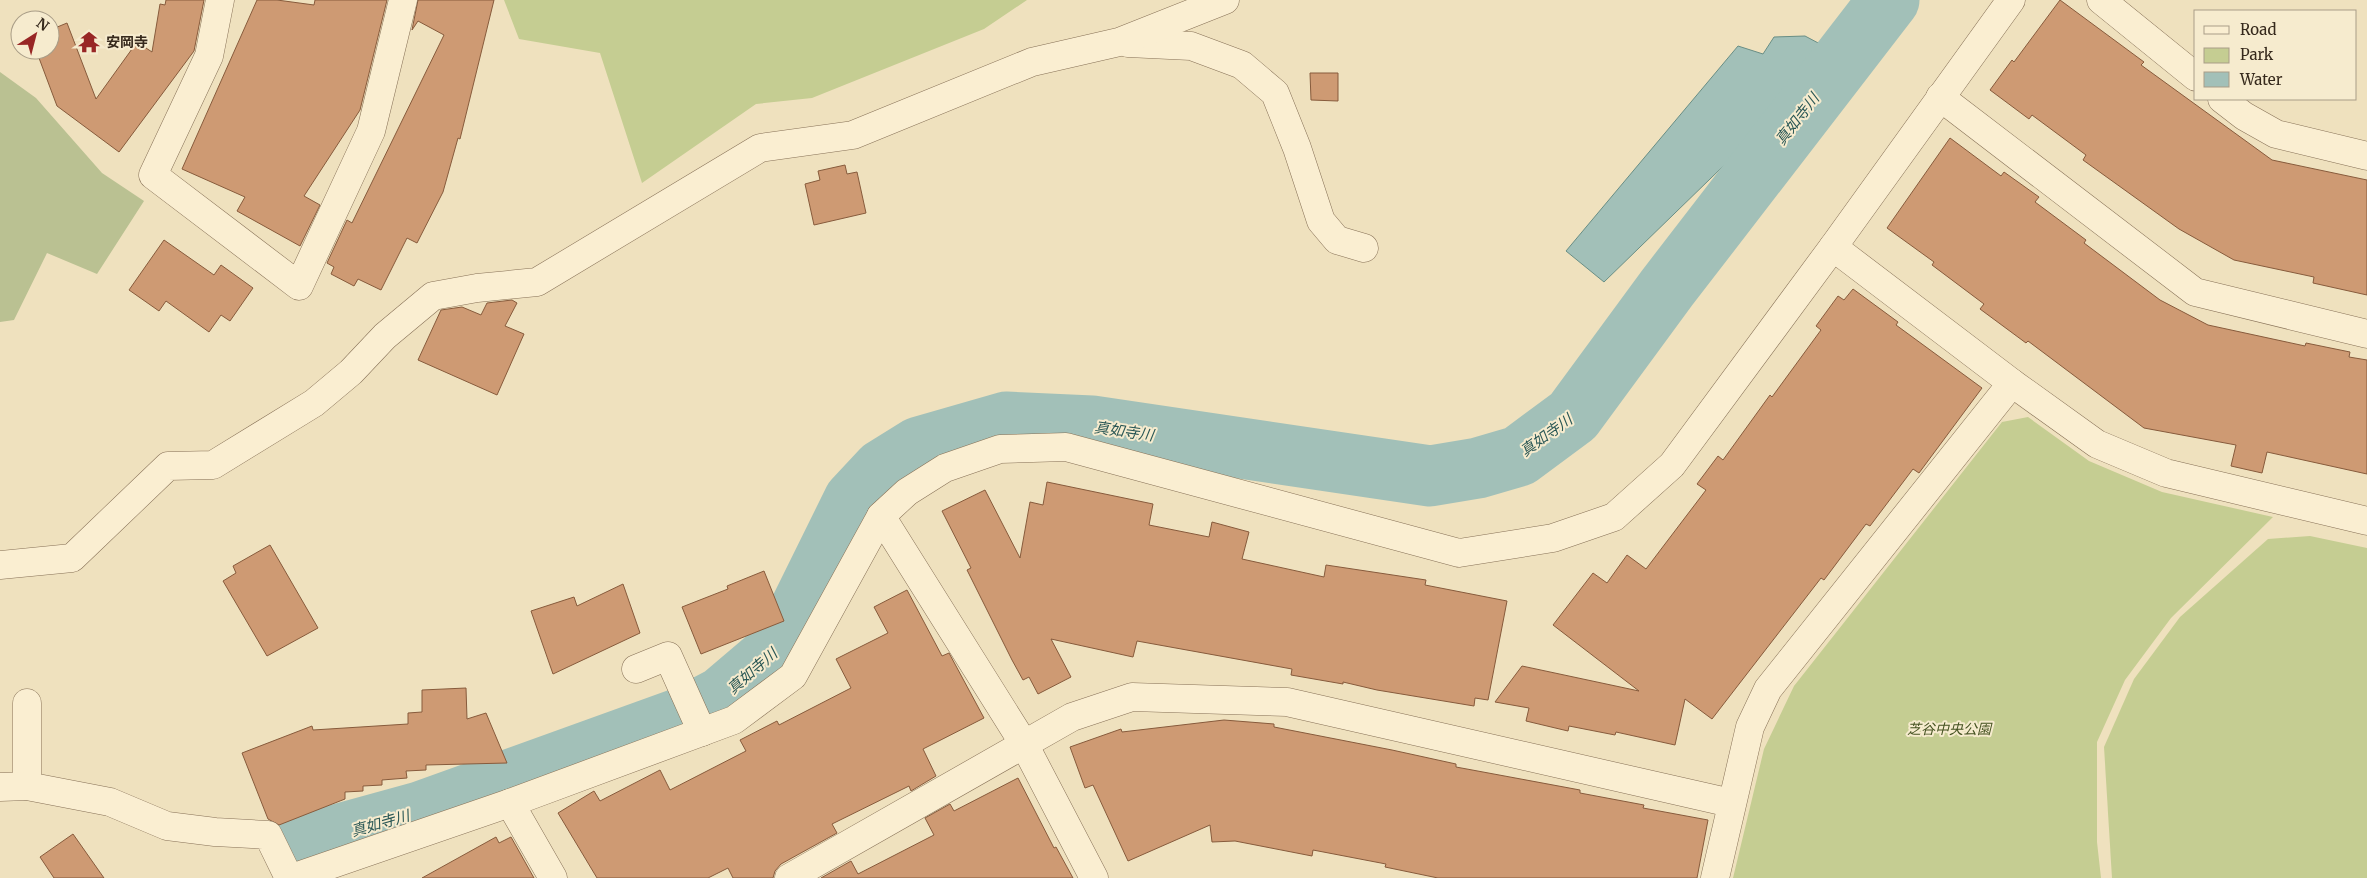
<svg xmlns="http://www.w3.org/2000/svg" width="2367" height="878" viewBox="0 0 2367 878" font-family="Merriweather,'Noto Sans JP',serif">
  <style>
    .green { fill: #c5cd92 }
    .cemetery { fill: #bac192 }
    .water { fill: #a2c0b8; stroke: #698e85 }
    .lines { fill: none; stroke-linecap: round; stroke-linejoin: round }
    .river { stroke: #a2c0b8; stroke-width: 61 }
    .building { fill: #ce9a73; stroke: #875b3c }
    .minor-casing { stroke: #877157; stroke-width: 29 }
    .minor { stroke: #faeed1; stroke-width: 28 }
    .labels { text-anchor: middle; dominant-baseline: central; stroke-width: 4; stroke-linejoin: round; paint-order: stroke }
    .poi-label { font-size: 14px; font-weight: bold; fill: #36291c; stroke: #f6ebce; text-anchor: start }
    .park-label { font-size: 14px; font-style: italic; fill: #465322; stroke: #f6ebce }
    .water-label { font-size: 15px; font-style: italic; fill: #2a5755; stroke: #f6ebce }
  </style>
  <rect width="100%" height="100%" fill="#efe1be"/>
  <g class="green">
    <path d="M 504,0 L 1027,0 L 984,29 L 812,98 L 756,104 L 642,183 L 600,53 L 519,39 Z"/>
    <path d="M 2028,417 L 2089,461 L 2162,492 L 2273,517 L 2171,618 L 2125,680 L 2097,742 L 2097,842 L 2101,878 L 1733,878 L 1764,749 L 1794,686 L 2002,422 Z"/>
    <path d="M 2310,536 L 2367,548 L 2367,878 L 2112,878 L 2104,747 L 2134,679 L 2180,617 L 2268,539 Z"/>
  </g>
  <path class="cemetery" d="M 0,72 L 36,98 L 102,173 L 144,201 L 97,274 L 47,253 L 14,320 L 0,322 Z"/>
  <path class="water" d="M 1805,36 L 1822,45 L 1745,145 L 1604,282 L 1566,251 L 1738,46 L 1763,54 L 1774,37 Z"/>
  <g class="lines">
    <path class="river" d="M 293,847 L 420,812 L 684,717 L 722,697 L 782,646 L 854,500 L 882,470 L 919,447 L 1006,422 L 1092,426 L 1430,476 L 1478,468 L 1519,456 L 1573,416 L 1667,288 L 1889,0"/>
  </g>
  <g class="building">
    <path d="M 166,0 L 204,0 L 194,51 L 119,152 L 57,106 L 36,50 L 50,50 L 50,30 L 67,23 L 96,99 L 137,42 L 152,52 L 160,4 L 165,5 Z"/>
    <path d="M 257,0 L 277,0 L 314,5 L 315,0 L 387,0 L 360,110 L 304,196 L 320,205 L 300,246 L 237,211 L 245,197 L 182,169 Z"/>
    <path d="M 418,0 L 494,0 L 460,139 L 458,138 L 443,192 L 417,243 L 407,238 L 381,290 L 358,279 L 354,286 L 331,274 L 334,267 L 327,263 L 347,220 L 352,223 L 444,35 L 418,21 L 412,30 Z"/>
    <path d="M 2060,0 L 2144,62 L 2141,65 L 2272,160 L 2367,180 L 2367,295 L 2313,283 L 2314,277 L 2234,260 L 2179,229 L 2083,160 L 2086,155 L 2032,115 L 2029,119 L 1990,90 L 2012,60 L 2014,62 Z"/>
    <path d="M 1310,73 L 1338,73 L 1338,101 L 1311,100 Z"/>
    <path d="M 1950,138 L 2001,176 L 2004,172 L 2039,197 L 2035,202 L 2086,240 L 2084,243 L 2160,300 L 2208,325 L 2305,346 L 2306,343 L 2350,352 L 2349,357 L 2367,360 L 2367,474 L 2267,452 L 2262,473 L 2231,466 L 2236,445 L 2144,428 L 2028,341 L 2026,343 L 1980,309 L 1984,304 L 1932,265 L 1934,262 L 1887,228 Z"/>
    <path d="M 845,165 L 847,174 L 857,172 L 866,213 L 814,225 L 805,184 L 820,180 L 818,171 Z"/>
    <path d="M 164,240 L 214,275 L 221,265 L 253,288 L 230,321 L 221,315 L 209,332 L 166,301 L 159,311 L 129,290 Z"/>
    <path d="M 1853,289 L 1898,322 L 1896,325 L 1982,388 L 1919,473 L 1913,469 L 1870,526 L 1866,524 L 1824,580 L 1821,578 L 1712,719 L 1685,699 L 1675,745 L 1616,732 L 1615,735 L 1569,726 L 1568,731 L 1526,721 L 1529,708 L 1495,702 L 1522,666 L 1639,691 L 1553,625 L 1593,573 L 1607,583 L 1627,555 L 1646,569 L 1706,490 L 1697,484 L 1718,456 L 1723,460 L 1770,395 L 1772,397 L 1821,330 L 1816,326 L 1838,296 L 1844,300 Z"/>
    <path d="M 512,300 L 517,303 L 505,326 L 524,334 L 497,395 L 418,360 L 441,310 L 462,307 L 481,315 L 487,303 Z"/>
    <path d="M 1047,482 L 1153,504 L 1149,525 L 1209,537 L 1212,522 L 1249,532 L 1242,559 L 1324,577 L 1326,565 L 1426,580 L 1425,585 L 1507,601 L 1488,700 L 1475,698 L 1474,706 L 1377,690 L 1343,682 L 1343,684 L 1291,675 L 1292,669 L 1137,641 L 1133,657 L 1051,639 L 1071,677 L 1038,694 L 1029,677 L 1023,680 L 1012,660 L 967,570 L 971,568 L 942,511 L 985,490 L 1020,558 L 1030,502 L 1043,505 Z"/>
    <path d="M 270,545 L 318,628 L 267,656 L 223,581 L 236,573 L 233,566 Z"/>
    <path d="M 764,571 L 784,621 L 701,654 L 682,607 L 728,589 L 727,586 Z"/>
    <path d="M 623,584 L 640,633 L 553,674 L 531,611 L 574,597 L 577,606 Z"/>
    <path d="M 907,590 L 942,656 L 949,653 L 984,718 L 923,749 L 936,776 L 911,791 L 909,786 L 832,824 L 837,833 L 781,864 L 775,871 L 773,878 L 733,878 L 728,868 L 708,878 L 597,878 L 558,813 L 594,791 L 600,801 L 660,770 L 670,790 L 746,751 L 740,740 L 777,721 L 779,725 L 851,688 L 836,659 L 888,633 L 874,607 Z"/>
    <path d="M 466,688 L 467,719 L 486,713 L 507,763 L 426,765 L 426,770 L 406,771 L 407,778 L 382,780 L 382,785 L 363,786 L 363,791 L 345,792 L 345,799 L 279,825 L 268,819 L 242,753 L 312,726 L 313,730 L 408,724 L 408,713 L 422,712 L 422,690 Z"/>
    <path d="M 1224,720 L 1274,724 L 1274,727 L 1392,750 L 1456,764 L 1456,767 L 1580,790 L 1580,793 L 1644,805 L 1643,808 L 1708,820 L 1697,878 L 1438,878 L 1385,867 L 1386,864 L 1313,850 L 1312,856 L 1235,841 L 1212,842 L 1210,825 L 1128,861 L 1093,785 L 1085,788 L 1070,747 L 1121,729 L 1122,732 Z"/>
    <path d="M 1018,778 L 1054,848 L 1056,847 L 1073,878 L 821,878 L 851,861 L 858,874 L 934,835 L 925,818 L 950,804 L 954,811 Z"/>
    <path d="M 73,834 L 104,878 L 54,878 L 40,857 Z"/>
    <path d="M 496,837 L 499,843 L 511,837 L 534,878 L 422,878 Z"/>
  </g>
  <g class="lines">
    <g class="minor-casing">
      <g id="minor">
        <path d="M 220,0 L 209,56 L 153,175 L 299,286 L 371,131 L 403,0"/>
        <path d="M 2101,0 L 2196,77"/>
        <path d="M 1128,43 L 1191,46 L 1242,65 L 1275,93 L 1297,148 L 1321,221 L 1337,240 L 1364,248"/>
        <path d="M 1940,97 L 2195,292 L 2367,334"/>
        <path d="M 2222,99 L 2244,116 L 2276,134 L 2367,156"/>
        <path d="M 1833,247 L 2012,383 L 2097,444 L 2166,473 L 2367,521"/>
        <path d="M 881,516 L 1024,744 L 1094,878"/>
        <path d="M 0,565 L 72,558 L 168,466 L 213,465 L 314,403 L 351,372 L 385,336 L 433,296 L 477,288 L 537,282 L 760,148 L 853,135 L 1032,62 L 1119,42 L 1225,0"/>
        <path d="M 636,669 L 668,656 L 702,732"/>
        <path d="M 27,703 L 27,786"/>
        <path d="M 0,787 L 27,786 L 110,802 L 167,826 L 215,832 L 268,835 L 289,878"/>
        <path d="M 510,803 L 553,878"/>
        <path d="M 292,878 L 510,803 L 734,720 L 793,676 L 881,516 L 907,492 L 945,468 L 1000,449 L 1066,447 L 1459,553 L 1553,538 L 1614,517 L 1672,465 L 1833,247 L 2011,0"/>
        <path d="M 789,878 L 1072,717 L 1132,697 L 1287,702 L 1731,803"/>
        <path d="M 1715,878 L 1750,727 L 1768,689 L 2012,383"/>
      </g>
    </g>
    <use href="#minor" class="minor"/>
  </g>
  <defs>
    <g id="temple-bare" transform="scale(1.725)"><path d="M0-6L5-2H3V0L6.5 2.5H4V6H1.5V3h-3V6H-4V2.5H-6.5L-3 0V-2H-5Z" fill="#982625" stroke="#f6ebce" stroke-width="2.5" paint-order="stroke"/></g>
  </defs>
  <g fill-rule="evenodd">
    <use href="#temple-bare" x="89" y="42"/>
  </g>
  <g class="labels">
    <g class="poi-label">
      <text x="106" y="42">安岡寺</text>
    </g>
    <g class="park-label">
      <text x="1949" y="729">芝谷中央公園</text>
    </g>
    <g class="water-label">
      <text transform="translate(1797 119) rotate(-52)">真如寺川</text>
      <text transform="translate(1124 431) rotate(8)">真如寺川</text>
      <text transform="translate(1546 435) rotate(-36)">真如寺川</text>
      <text transform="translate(752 671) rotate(-41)">真如寺川</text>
      <text transform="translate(380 823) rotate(-16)">真如寺川</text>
    </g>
  </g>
  <rect x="2194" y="10" width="162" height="90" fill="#f6ebce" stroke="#a99d87"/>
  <rect x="2204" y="26" width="25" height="8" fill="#faeed1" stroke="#a99d87"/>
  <text x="2240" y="35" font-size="15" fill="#36291c">Road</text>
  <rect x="2204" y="48" width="25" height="15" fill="#c5cd92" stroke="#a99d87"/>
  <text x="2240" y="60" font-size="15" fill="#36291c">Park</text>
  <rect x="2204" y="72" width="25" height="15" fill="#a2c0b8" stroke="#a99d87"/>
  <text x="2240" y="85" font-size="15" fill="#36291c">Water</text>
  <g transform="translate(35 35) rotate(36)"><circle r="24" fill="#f6ebce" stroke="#a99d87"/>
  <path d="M0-4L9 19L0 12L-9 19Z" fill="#982625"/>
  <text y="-8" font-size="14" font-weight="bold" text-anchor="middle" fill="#36291c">N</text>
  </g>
</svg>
